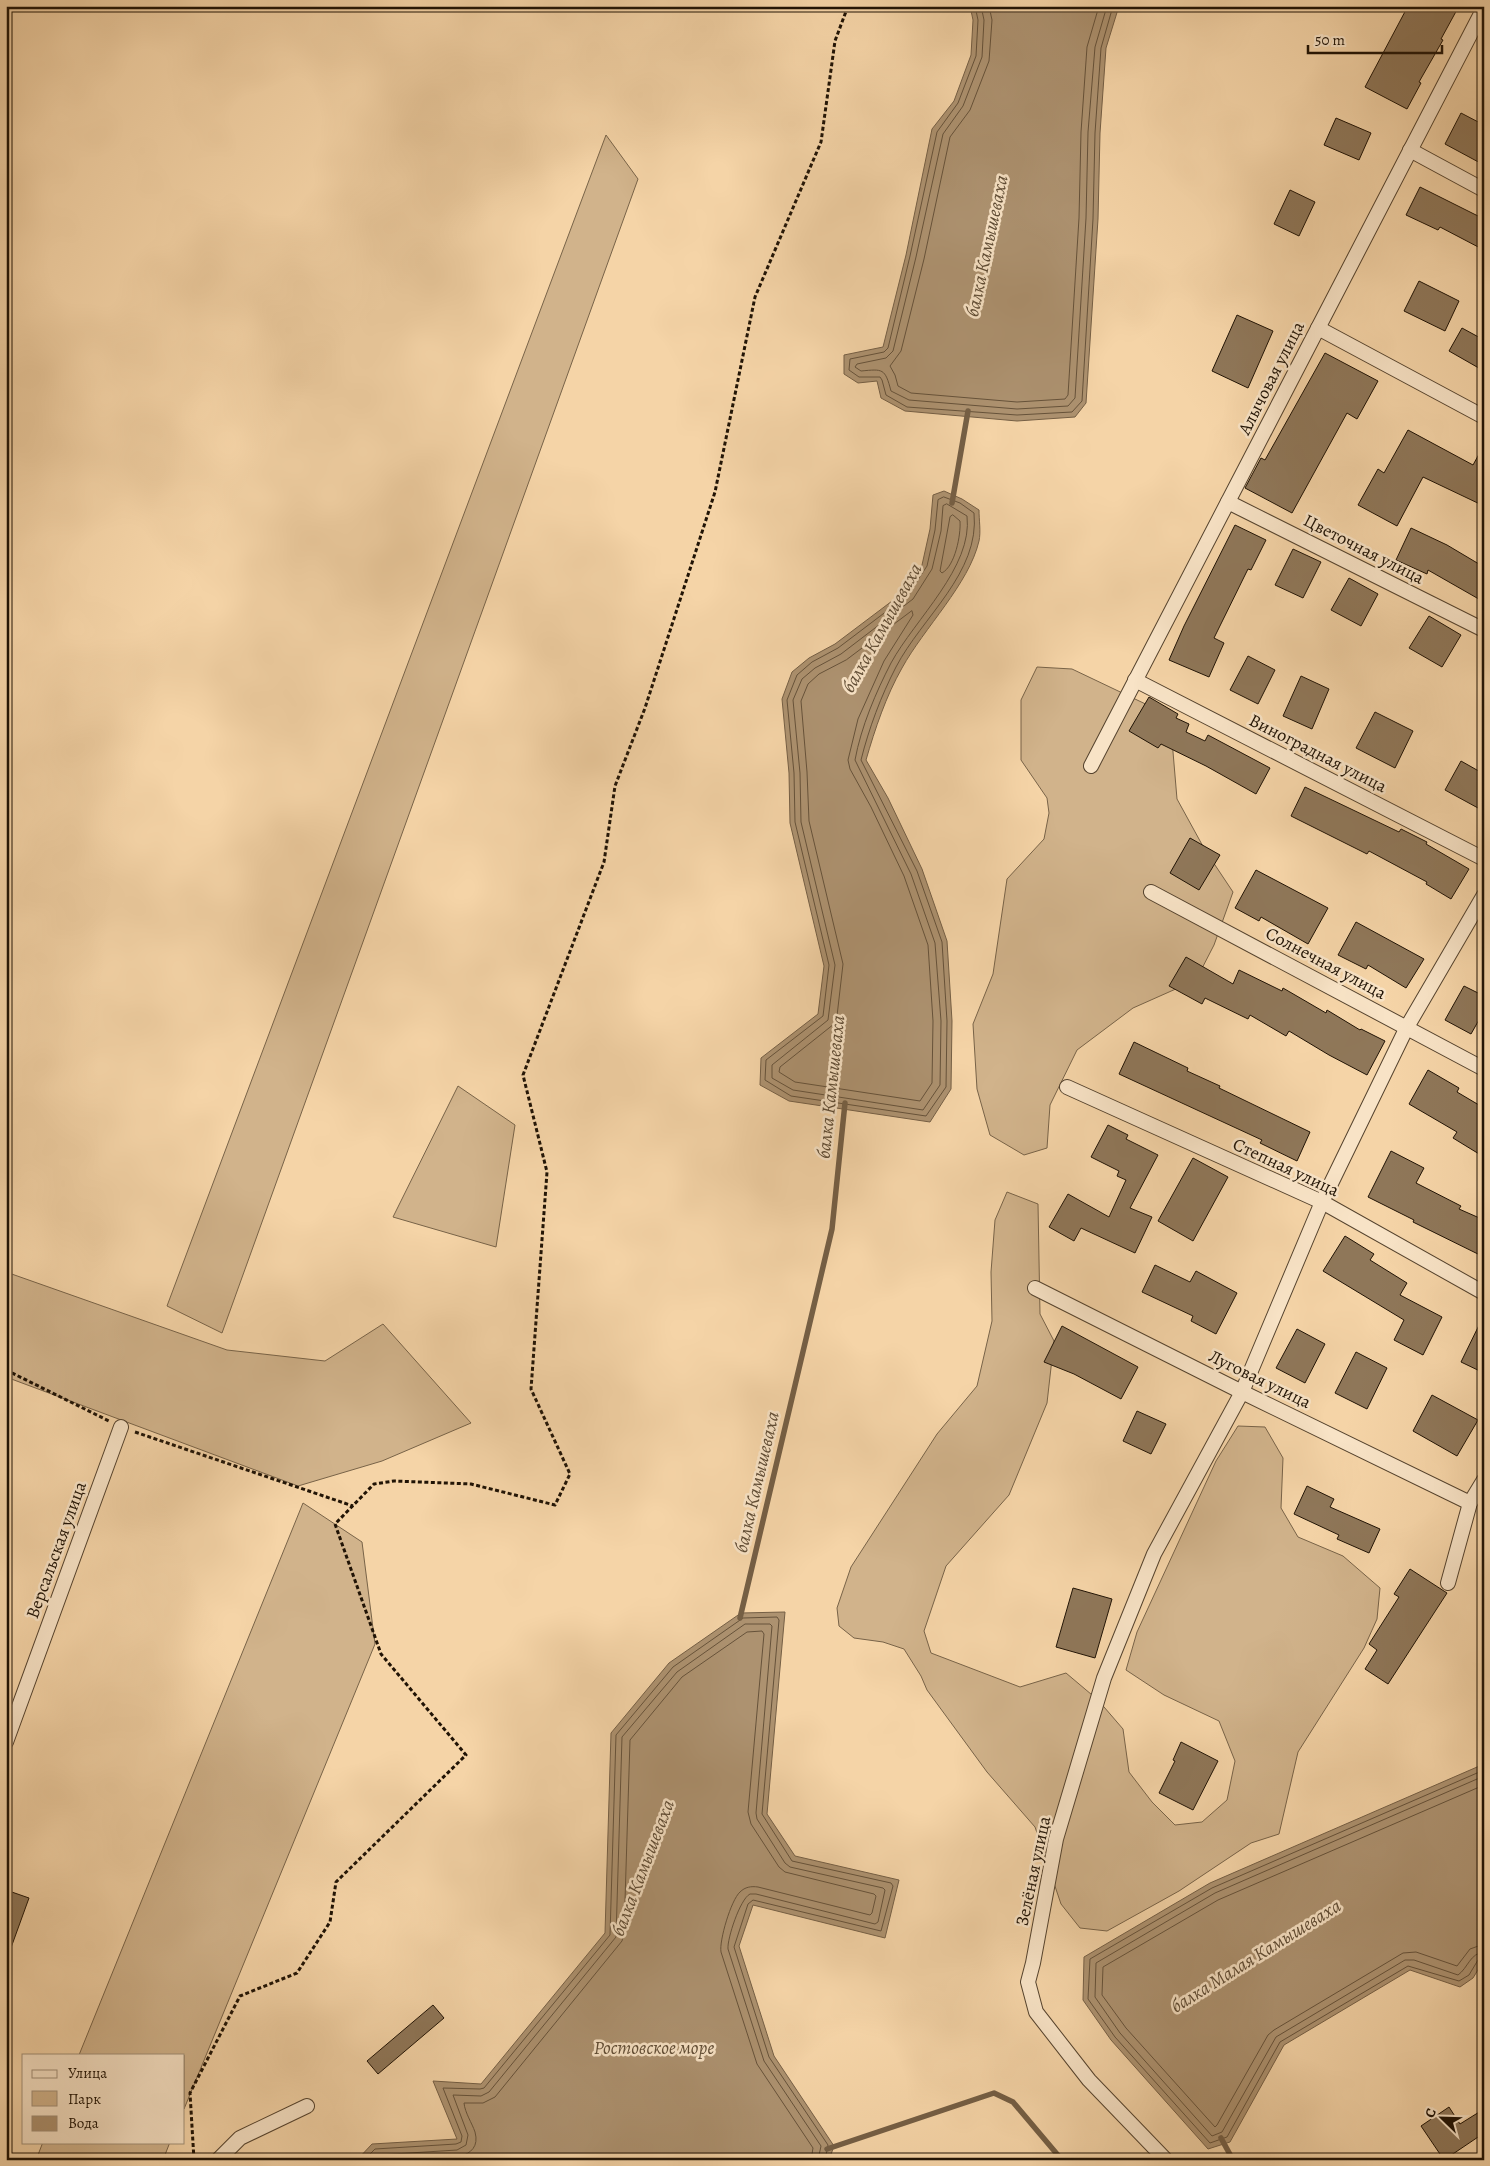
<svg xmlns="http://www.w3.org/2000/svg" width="1490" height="2166" viewBox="0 0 1490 2166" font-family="Alegreya,serif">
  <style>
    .green { fill: #d1b38b; stroke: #786348 }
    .water { fill: #ad9270; stroke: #755f45 }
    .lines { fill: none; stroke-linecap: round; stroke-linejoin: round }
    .shore { stroke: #66523a; stroke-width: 1 }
    .stream { stroke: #755f45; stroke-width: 5.5 }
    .building { fill: #8f7759; stroke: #201305 }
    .street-casing { stroke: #55432e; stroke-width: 16 }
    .path { stroke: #201305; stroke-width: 3; stroke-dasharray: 4 2.5; stroke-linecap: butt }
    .street { stroke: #f8e3c6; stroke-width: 14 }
    .labels { text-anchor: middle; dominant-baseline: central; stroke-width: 5; stroke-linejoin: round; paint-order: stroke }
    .street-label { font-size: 18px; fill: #201305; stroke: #f8e3c6 }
    .water-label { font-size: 19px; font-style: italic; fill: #5f4c35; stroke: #f8e3c6 }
  </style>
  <rect width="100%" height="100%" fill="#f5d4a7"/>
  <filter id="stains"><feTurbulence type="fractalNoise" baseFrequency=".004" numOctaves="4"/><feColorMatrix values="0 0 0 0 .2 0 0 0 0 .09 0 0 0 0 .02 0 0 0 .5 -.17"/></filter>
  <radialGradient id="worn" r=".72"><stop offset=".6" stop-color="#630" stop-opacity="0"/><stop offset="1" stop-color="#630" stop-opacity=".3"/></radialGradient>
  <g class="green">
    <path d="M 606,135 L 638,179 L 222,1333 L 167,1306 Z"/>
    <path d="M 1037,667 L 1072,669 L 1156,709 L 1172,740 L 1177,799 L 1205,850 L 1233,892 L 1214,945 L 1196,980 L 1133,1008 L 1077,1050 L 1050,1105 L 1047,1148 L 1024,1155 L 990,1135 L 977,1089 L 973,1024 L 993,974 L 1007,879 L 1044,839 L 1049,813 L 1047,798 L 1021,760 L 1021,700 Z"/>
    <path d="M 458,1086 L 515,1125 L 496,1247 L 393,1217 Z"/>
    <path d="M 1007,1192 L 1038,1204 L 1040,1314 L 1054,1341 L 1047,1403 L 1009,1495 L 946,1566 L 924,1631 L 931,1653 L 1020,1687 L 1066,1673 L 1098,1700 L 1123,1729 L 1129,1772 L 1152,1802 L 1175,1825 L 1202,1822 L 1227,1800 L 1235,1761 L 1219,1721 L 1164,1695 L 1126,1670 L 1137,1632 L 1216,1461 L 1238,1426 L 1265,1427 L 1283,1458 L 1281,1508 L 1298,1537 L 1343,1556 L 1380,1588 L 1377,1619 L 1364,1648 L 1298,1752 L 1279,1834 L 1251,1843 L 1179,1891 L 1107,1931 L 1080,1928 L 1061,1904 L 1035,1827 L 987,1772 L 927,1690 L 921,1676 L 904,1649 L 883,1642 L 854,1638 L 839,1626 L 837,1608 L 851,1567 L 937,1434 L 977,1386 L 992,1321 L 991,1272 L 995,1220 Z"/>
    <path d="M 6,1272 L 227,1350 L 325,1361 L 383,1324 L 471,1423 L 382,1461 L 298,1486 L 6,1377 Z"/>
    <path d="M 303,1503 L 362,1542 L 375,1644 L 184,2109 L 184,2055 L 79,2055 Z"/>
    <path d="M 43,2142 L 170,2142 L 163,2160 L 36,2160 Z"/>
  </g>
  <g class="water">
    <path d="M 970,6 L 1119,6 L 1106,48 L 1100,133 L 1098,219 L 1086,403 L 1075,417 L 1017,421 L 905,411 L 881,398 L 877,381 L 858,383 L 844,374 L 844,355 L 883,347 L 906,255 L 932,129 L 954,101 L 971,55 L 973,20 Z"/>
    <path d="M 944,491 L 962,499 L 979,510 C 979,520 981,532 979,541 C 969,584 924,628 902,668 C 886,696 875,729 866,760 L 888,798 L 922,869 L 947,941 L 952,1021 L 951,1089 L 930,1122 L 789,1101 L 760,1085 L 761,1058 L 818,1014 L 824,966 L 790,823 L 789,773 L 782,699 L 792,672 L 809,658 L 835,644 L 904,592 L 922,565 L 930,529 L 933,495 Z"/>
    <path d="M 785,1612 L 767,1814 L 795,1856 L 899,1880 L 885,1938 L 753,1905 L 739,1946 L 774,2056 L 834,2146 L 829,2160 L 357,2160 L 372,2144 L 457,2139 L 433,2081 L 481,2084 L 605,1933 L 611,1733 L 669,1663 L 741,1613 Z"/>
    <path d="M 1484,1764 L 1484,1960 L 1473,1978 L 1460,1987 L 1410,1970 L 1284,2045 L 1230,2142 L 1208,2149 L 1111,2040 L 1083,2000 L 1084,1957 L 1210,1883 Z"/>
  </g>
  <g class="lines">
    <g class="shore">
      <path d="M 975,6 L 978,20 L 976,56 L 958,103 L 937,132 L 910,256 L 888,348 L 884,352 L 850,359 L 849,370 L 859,377 L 880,377 L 882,380 L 886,395 L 907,407 L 1017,415 L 1072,412 L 1082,401 L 1093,219 L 1095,133 L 1101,48 L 1113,6"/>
      <path d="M 981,6 L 984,20 L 982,57 L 963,106 L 943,134 L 916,257 L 893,351 L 886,358 L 857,364 L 855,367 L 861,371 C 883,369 885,368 891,391 L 909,400 L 1017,409 L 1068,406 L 1075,398 L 1086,218 L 1088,132 L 1095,47 L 1107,6"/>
      <path d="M 989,6 L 992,20 L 989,61 L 970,110 L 950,137 L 924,259 L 901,351 L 890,366 L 895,375 L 898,386 L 911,393 L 1017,402 L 1065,399 L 1068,395 L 1079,218 L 1081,132 L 1087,47 L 1099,6"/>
      <path d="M 944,497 L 960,503 L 974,513 C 980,573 922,617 896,667 C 881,696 869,728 861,760 L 917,871 L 942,942 L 947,1021 L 946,1087 L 926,1116 L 791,1096 L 765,1080 L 766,1060 L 823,1016 L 829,965 L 795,822 L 794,773 L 787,700 L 797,675 L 812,662 L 838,648 L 908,595 L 927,566 L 935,530 L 938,500 Z"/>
      <path d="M 947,504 L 967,516 C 973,567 915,619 891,663 C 876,692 861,727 855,760 L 911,874 L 935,943 L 941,1021 L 940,1085 L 923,1110 L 793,1090 L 772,1078 L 772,1065 L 828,1020 L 835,965 L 801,822 L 800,773 L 793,700 L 802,679 L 815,668 L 841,654 L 913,599 L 932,569 L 941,531 L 943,506 Z"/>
      <path d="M 953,515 L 960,521 C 961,535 955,566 942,573 L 940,571 L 950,517 Z"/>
      <path d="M 912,611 L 913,615 L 884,661 L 858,719 L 848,760 L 850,769 L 871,807 L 904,876 L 928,945 L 933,1021 L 932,1083 L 920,1101 L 795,1082 L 779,1072 L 780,1067 L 834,1024 L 837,1016 L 843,964 L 809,821 L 807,772 L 801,701 L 808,684 L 819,674 L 846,660 Z"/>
      <path d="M 1484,1770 L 1212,1888 L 1090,1959 L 1088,1999 L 1115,2037 L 1210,2143 L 1227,2137 L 1280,2042 L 1408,1966 L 1459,1981 L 1469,1975 L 1478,1960 L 1484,1958"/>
      <path d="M 1484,1776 L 1215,1893 L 1096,1963 L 1095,1997 L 1120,2033 L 1212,2136 L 1222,2132 L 1276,2037 L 1405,1960 L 1414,1960 L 1458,1975 C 1468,1968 1470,1953 1484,1952"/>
      <path d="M 1484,1785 L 1218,1900 L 1103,1967 L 1102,1995 L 1126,2028 L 1215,2127 L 1217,2125 L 1268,2035 L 1274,2030 L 1403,1953 L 1416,1952 L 1457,1966 L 1470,1949 L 1484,1944"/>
      <path d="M 364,2160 L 375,2149 L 456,2144 L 461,2142 L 462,2136 L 443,2088 L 480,2089 L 484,2088 L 610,1935 L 616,1735 L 673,1667 L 743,1618 L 777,1617 L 779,1620 L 762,1814 L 792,1861 L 891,1883 L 893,1886 L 881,1931 L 753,1900 L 748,1904 L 734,1947 L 769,2057 L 828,2145 L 825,2160"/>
      <path d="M 373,2160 L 378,2155 L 457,2150 L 466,2145 L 468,2135 L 453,2095 L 481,2096 L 489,2092 L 616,1937 L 622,1737 L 677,1672 L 745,1624 L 770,1624 L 772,1626 L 756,1813 L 757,1819 L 785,1863 L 790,1867 L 883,1888 L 885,1890 L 878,1922 L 875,1924 L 756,1894 L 750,1894 C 740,1899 727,1939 728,1949 L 764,2061 L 821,2146 L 818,2160"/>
      <path d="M 426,2160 C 443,2159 483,2161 475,2132 C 472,2123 465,2113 464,2103 L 483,2103 L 495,2097 L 622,1941 L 624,1933 L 630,1740 L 682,1677 L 747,1632 L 762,1631 L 764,1634 L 748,1812 L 751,1824 L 779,1867 L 785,1872 L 874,1894 L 876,1896 L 872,1913 L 870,1915 L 758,1887 C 751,1886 745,1887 740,1892 C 731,1900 719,1941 721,1952 L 757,2064 L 813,2148 L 811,2160"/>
    </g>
    <g class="stream">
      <path d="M 952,503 L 968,411"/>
      <path d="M 740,1618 L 832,1229 L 845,1103"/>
      <path d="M 1221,2138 L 1233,2160"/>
      <path d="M 827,2149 L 994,2093 L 1013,2102 L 1062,2160"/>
    </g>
  </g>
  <g class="building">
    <path d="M 1408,6 L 1459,6 L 1441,39 L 1443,40 L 1419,82 L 1421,83 L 1407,109 L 1365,87 Z"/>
    <path d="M 1461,113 L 1484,125 L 1484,165 L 1445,144 Z"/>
    <path d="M 1336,118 L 1371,133 L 1359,160 L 1324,145 Z"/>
    <path d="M 1420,187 L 1484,219 L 1484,250 L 1440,227 L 1438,230 L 1406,215 Z"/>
    <path d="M 1290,190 L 1315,202 L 1299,236 L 1274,224 Z"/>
    <path d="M 1419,281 L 1459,301 L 1445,331 L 1404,311 Z"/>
    <path d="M 1237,315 L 1273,331 L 1248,388 L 1212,371 Z"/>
    <path d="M 1462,328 L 1484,340 L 1484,371 L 1449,351 Z"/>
    <path d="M 1325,353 L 1378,381 L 1357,419 L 1347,413 L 1292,513 L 1245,488 L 1261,458 L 1265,460 Z"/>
    <path d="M 1408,430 L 1473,465 L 1484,445 L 1484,506 L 1423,477 L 1397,526 L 1358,505 L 1378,469 L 1384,473 Z"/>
    <path d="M 1235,525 L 1266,540 L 1251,570 L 1248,569 L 1214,638 L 1224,643 L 1209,677 L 1169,660 L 1184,626 Z"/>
    <path d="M 1411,528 L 1447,545 L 1484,567 L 1484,602 L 1428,570 L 1427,574 L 1396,560 Z"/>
    <path d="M 1293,549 L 1321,562 L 1303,598 L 1275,585 Z"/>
    <path d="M 1349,578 L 1378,594 L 1361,626 L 1331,610 Z"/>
    <path d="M 1429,616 L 1461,635 L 1442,667 L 1409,648 Z"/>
    <path d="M 1248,656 L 1275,670 L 1258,704 L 1230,690 Z"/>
    <path d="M 1301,676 L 1329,689 L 1312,729 L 1283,716 Z"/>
    <path d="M 1149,697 L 1178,714 L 1176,718 L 1189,724 L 1186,732 L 1205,741 L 1208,735 L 1270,768 L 1256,794 L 1206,766 L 1161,744 L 1158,748 L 1129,731 Z"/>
    <path d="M 1375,712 L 1413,731 L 1395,768 L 1356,748 Z"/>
    <path d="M 1461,761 L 1484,774 L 1484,797 L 1478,808 L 1445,790 Z"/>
    <path d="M 1305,787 L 1399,832 L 1401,829 L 1427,842 L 1426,844 L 1469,869 L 1451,899 L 1426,884 L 1427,882 L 1369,851 L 1367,854 L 1291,816 Z"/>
    <path d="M 1190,838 L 1220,855 L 1199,890 L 1170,873 Z"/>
    <path d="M 1256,870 L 1328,908 L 1308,944 L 1261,917 L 1259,921 L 1235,908 Z"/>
    <path d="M 1356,922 L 1424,959 L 1406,988 L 1368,965 L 1366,969 L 1338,955 Z"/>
    <path d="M 1186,957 L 1233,984 L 1239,970 L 1282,991 L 1283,988 L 1326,1013 L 1327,1010 L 1360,1030 L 1361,1029 L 1385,1041 L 1367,1075 L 1329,1055 L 1289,1031 L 1286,1036 L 1250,1015 L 1248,1019 L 1205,998 L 1202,1004 L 1169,986 Z"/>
    <path d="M 1464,986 L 1484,996 L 1484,1011 L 1471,1034 L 1445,1020 Z"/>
    <path d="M 1134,1042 L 1188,1068 L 1187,1071 L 1220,1086 L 1219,1088 L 1310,1132 L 1297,1161 L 1260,1143 L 1262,1140 L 1119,1074 Z"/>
    <path d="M 1428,1070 L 1459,1088 L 1457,1092 L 1484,1108 L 1484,1157 L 1453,1138 L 1457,1132 L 1409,1104 Z"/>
    <path d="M 1108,1125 L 1128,1135 L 1126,1139 L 1158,1155 L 1130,1208 L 1152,1217 L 1135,1253 L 1081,1228 L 1074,1241 L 1049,1227 L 1068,1194 L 1109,1217 L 1126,1180 L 1117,1176 L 1119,1171 L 1091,1157 Z"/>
    <path d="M 1391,1151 L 1424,1168 L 1416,1183 L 1461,1206 L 1459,1209 L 1484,1220 L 1484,1257 L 1413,1222 L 1414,1220 L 1368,1197 Z"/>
    <path d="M 1193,1158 L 1228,1177 L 1193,1241 L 1158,1221 Z"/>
    <path d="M 1345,1236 L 1374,1254 L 1370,1260 L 1407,1283 L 1400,1295 L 1442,1317 L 1423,1355 L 1394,1340 L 1404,1320 L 1323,1271 Z"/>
    <path d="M 1155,1265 L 1190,1282 L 1196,1271 L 1237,1293 L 1216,1334 L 1191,1321 L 1193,1316 L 1142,1292 Z"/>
    <path d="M 1484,1315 L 1484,1373 L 1461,1362 Z"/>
    <path d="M 1062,1326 L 1138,1367 L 1121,1399 L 1074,1374 L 1044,1362 Z"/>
    <path d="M 1297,1329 L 1325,1344 L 1305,1383 L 1276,1368 Z"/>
    <path d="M 1356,1352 L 1387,1368 L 1367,1409 L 1335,1393 Z"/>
    <path d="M 1432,1395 L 1478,1420 L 1457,1456 L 1413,1431 Z"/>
    <path d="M 1137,1411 L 1166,1424 L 1151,1454 L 1123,1441 Z"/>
    <path d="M 1307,1486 L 1334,1499 L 1330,1507 L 1380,1529 L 1369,1553 L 1337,1539 L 1339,1535 L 1294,1514 Z"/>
    <path d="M 1410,1569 L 1447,1593 L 1388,1684 L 1365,1669 L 1377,1650 L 1369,1644 L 1399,1597 L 1394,1594 Z"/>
    <path d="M 1073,1588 L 1112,1599 L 1095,1658 L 1056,1647 Z"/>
    <path d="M 1181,1742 L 1218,1761 L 1193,1810 L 1159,1793 L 1175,1761 L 1173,1760 Z"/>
    <path d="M 6,1890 L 29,1898 L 8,1956 L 6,1956 Z"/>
    <path d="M 433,2005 L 444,2018 L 378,2074 L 367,2061 Z"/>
    <path d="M 1449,2107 L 1460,2124 L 1484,2109 L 1484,2133 L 1444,2160 L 1421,2126 Z"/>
  </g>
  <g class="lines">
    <g class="street-casing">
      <g id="street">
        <path d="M 1410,150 L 1484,190"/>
        <path d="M 1318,328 L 1484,417"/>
        <path d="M 1228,502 L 1484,630"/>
        <path d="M 1135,680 L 1484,859"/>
        <path d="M 1091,766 L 1484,8"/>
        <path d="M 1151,892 L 1484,1069"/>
        <path d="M 1067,1087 L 1322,1202 L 1484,1293"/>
        <path d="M 1035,1288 L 1242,1392 L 1470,1503"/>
        <path d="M 1448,1583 L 1470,1503 L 1484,1480"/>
        <path d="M 6,1742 L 121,1427"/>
        <path d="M 218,2160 L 240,2138 L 307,2106"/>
        <path d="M 1166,2160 L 1089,2080 L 1036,2012 L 1028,1982 L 1033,1963 L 1056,1839 L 1104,1678 L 1154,1554 L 1242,1392 L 1322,1202 L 1407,1027 L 1484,895"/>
      </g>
    </g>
    <g class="path">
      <path d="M 6,1370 L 109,1421"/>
      <path d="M 135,1432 L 353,1506"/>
      <path d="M 194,2160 L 190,2093 L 240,1996 L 297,1973 L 330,1922 L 336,1882 L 466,1755 L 381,1654 L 335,1524 L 374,1484 L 394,1481 L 471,1484 L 555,1505 L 570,1474 L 531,1389 L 547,1172 L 523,1075 L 604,862 L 615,786 L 645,708 L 715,492 L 755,297 L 821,142 L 835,41 L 848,6"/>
    </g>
    <use href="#street" class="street"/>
  </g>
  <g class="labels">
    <g class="street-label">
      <text transform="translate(1271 378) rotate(-63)">Алычовая улица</text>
      <text transform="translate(1364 549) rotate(27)">Цветочная улица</text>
      <text transform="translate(1318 753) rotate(27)">Виноградная улица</text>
      <text transform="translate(1326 963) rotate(28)">Солнечная улица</text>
      <text transform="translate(1286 1167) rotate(25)">Степная улица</text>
      <text transform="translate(1260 1379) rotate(26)">Луговая улица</text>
      <text transform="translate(56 1550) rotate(-70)">Версальская улица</text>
      <text transform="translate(1033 1871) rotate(-78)">Зелёная улица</text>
    </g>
    <g class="water-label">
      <text transform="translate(987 246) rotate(-78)">балка Камышеваха</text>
      <text transform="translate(882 628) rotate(-61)">балка Камышеваха</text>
      <text transform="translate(831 1087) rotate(-84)">балка Камышеваха</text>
      <text transform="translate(757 1482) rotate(-77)">балка Камышеваха</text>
      <text transform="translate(643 1868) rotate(-69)">балка Камышеваха</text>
      <text transform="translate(1256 1956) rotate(-32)">балка Малая Камышеваха</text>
      <text x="654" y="2048">Ростовское море</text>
    </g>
  </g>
  <rect width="1490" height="2166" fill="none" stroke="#f5d4a7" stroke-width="25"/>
  <rect x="8" y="8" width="1475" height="2151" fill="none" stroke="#201305" stroke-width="2.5"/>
  <rect x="12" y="12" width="1465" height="2141" fill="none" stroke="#201305"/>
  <rect x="22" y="2054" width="162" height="90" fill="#f8e3c6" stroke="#a29079"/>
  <rect x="32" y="2070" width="25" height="8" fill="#f8e3c6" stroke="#a29079"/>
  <text x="68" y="2078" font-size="15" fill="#201305">Улица</text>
  <rect x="32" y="2091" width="25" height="15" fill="#d1b38b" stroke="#a29079"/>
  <text x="68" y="2104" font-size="15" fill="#201305">Парк</text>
  <rect x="32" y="2116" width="25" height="15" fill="#ad9270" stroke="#a29079"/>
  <text x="68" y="2128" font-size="15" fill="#201305">Вода</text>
  <g transform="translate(1442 2118) rotate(293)" stroke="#f8e3c6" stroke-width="4" paint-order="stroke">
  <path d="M0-4L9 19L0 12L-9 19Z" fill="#201305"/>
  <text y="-8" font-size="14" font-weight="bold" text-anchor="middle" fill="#201305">С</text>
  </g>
  <path d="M1308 45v8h134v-8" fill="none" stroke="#201305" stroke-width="2.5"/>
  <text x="1315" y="45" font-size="15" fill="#201305" stroke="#f8e3c6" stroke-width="4" paint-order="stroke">50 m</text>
  <rect width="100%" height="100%" filter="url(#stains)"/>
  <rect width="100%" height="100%" fill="url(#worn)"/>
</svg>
